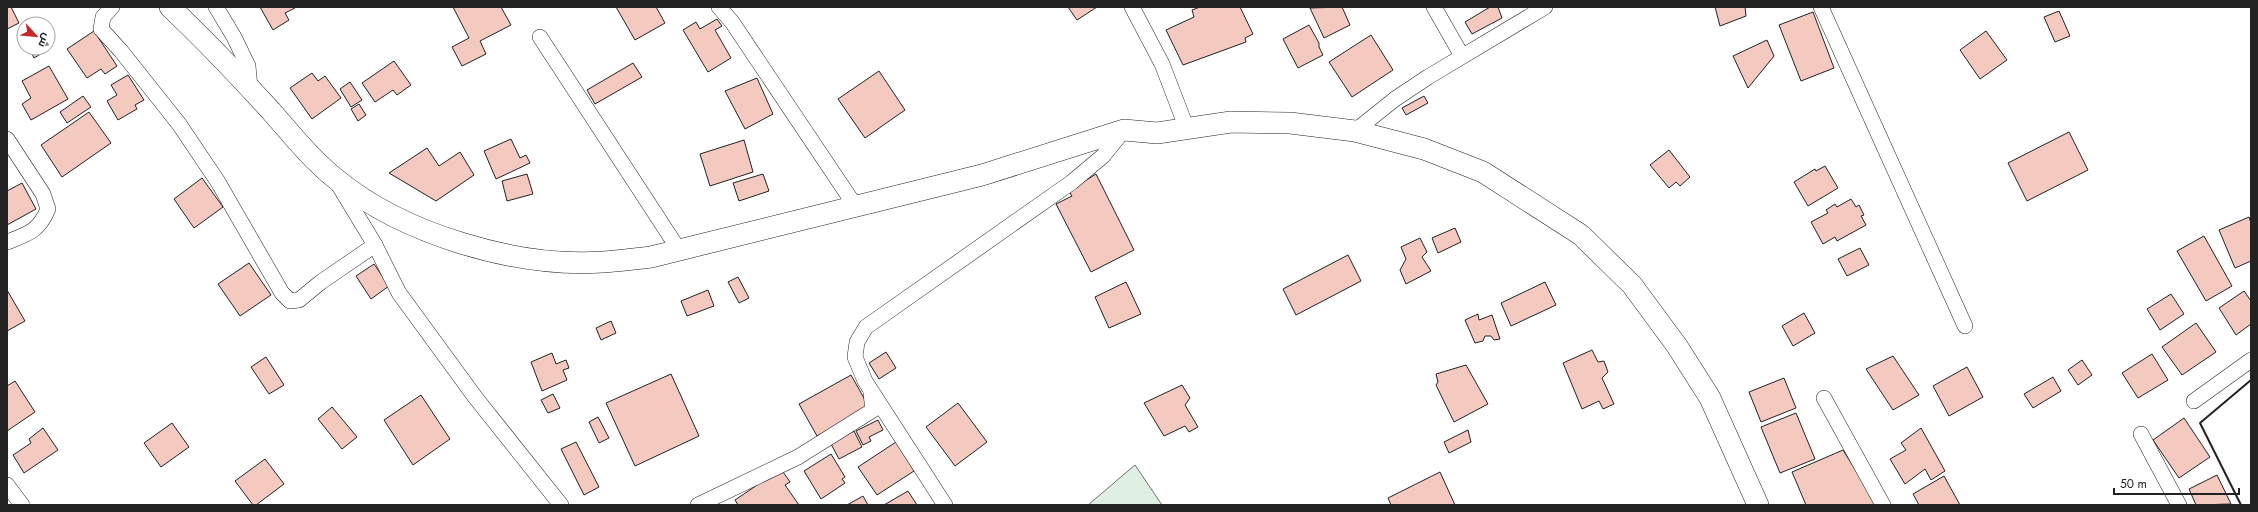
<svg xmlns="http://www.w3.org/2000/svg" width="2258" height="512" viewBox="0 0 2258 512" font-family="Jost,Cairo,sans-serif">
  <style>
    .green { fill: #e0efe3; stroke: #6f6f6f }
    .building { fill: #f3c9c0; stroke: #222 }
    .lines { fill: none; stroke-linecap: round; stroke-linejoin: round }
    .street-casing { stroke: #222; stroke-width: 16 }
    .secondary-casing { stroke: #222; stroke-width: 22 }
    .street { stroke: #fff; stroke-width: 15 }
    .secondary { stroke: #fff; stroke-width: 21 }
    .wall { stroke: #222; stroke-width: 2 }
  </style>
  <rect width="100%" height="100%" fill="#fff"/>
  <path class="green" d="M 1135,465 L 1162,505 L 1088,505 Z"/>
  <g class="building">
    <path d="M 7,7 L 11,7 L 19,23 L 7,29 Z"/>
    <path d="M 260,7 L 294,7 L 295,8 L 285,13 L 289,20 L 273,30 Z"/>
    <path d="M 453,7 L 501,7 L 511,25 L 480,41 L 486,54 L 462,66 L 452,47 L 469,38 Z"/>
    <path d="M 616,7 L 656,7 L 665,23 L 635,40 Z"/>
    <path d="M 1068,7 L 1097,7 L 1077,20 Z"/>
    <path d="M 1200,7 L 1240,7 L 1253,34 L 1245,38 L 1246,42 L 1183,65 L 1166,30 L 1194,17 L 1192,10 Z"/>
    <path d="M 1342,7 L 1350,25 L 1324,38 L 1310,8 Z"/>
    <path d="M 1490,7 L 1498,7 L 1502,18 L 1472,34 L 1465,22 Z"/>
    <path d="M 1715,7 L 1745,7 L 1746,16 L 1720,26 Z"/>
    <path d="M 2059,11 L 2070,36 L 2055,42 L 2044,17 Z"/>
    <path d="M 1813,12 L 1834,68 L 1801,81 L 1779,25 Z"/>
    <path d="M 717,19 L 722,26 L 715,30 L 731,58 L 708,72 L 683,30 L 696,22 L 700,29 Z"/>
    <path d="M 1309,25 L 1319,43 L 1319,47 L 1323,55 L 1298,68 L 1283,39 Z"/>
    <path d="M 94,31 L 117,66 L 105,74 L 101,69 L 87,78 L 67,49 Z"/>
    <path d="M 1986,31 L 2007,60 L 1980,79 L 1960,50 Z"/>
    <path d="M 1371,35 L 1393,70 L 1352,97 L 1329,62 Z"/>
    <path d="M 1767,40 L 1774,56 L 1748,88 L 1733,56 Z"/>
    <path d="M 48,47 L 49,49 L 34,58 L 29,48 Z"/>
    <path d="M 394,61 L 411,85 L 397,95 L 393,90 L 375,102 L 362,83 Z"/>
    <path d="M 633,63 L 642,77 L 595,104 L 587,90 Z"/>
    <path d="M 49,66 L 68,99 L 31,120 L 22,104 L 31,98 L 22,81 Z"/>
    <path d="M 879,71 L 905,110 L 865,138 L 838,99 Z"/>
    <path d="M 312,73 L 318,81 L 325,76 L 341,98 L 312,119 L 290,88 Z"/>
    <path d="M 128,75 L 144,100 L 135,105 L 137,109 L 118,120 L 107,101 L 117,95 L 111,85 Z"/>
    <path d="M 757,78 L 773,114 L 745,129 L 725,91 Z"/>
    <path d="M 350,82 L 362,100 L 351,107 L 340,89 Z"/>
    <path d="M 83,96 L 91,107 L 67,123 L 60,112 Z"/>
    <path d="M 1424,96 L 1428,103 L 1406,115 L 1402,108 Z"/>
    <path d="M 359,104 L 366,115 L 358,121 L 351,109 Z"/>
    <path d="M 89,112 L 111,143 L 62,177 L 41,145 Z"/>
    <path d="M 2069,132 L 2088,170 L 2027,201 L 2008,163 Z"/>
    <path d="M 511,139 L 520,158 L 526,155 L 530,163 L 496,179 L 484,151 Z"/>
    <path d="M 744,140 L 753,172 L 710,186 L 700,154 Z"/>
    <path d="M 427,148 L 439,166 L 460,152 L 474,175 L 436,201 L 389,173 Z"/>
    <path d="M 1669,150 L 1690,177 L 1680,186 L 1676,182 L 1669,188 L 1650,165 Z"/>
    <path d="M 1825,166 L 1838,188 L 1808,206 L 1794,182 L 1815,169 L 1816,171 Z"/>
    <path d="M 527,174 L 533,194 L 507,201 L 502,181 Z"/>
    <path d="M 763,174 L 769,191 L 739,201 L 733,183 Z"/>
    <path d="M 1096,174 L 1134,250 L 1091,272 L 1056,204 L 1072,196 L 1069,191 Z"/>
    <path d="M 202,178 L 223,207 L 194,228 L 174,199 Z"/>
    <path d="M 22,183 L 36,209 L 7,225 L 7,191 Z"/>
    <path d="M 1851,199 L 1856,207 L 1859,205 L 1864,215 L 1861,216 L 1866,225 L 1837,241 L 1835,237 L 1823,244 L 1811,222 L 1828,213 L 1826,210 L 1835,204 L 1837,207 Z"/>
    <path d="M 2249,217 L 2251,223 L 2251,261 L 2235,268 L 2219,230 Z"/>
    <path d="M 1455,228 L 1461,242 L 1438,253 L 1432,238 Z"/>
    <path d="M 2204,236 L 2232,286 L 2206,301 L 2177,251 Z"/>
    <path d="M 1420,238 L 1427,252 L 1422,257 L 1431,271 L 1406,284 L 1400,270 L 1406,259 L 1401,247 Z"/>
    <path d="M 1860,248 L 1869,265 L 1847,276 L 1838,259 Z"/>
    <path d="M 1348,255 L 1361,281 L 1296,315 L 1283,289 Z"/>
    <path d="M 249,263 L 271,295 L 240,316 L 218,284 Z"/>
    <path d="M 374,264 L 389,286 L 371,299 L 356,276 Z"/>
    <path d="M 738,277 L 749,298 L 739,303 L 728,282 Z"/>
    <path d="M 1126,282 L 1141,314 L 1109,328 L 1095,297 Z"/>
    <path d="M 1545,282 L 1556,305 L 1511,326 L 1501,303 Z"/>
    <path d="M 7,290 L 25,321 L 7,331 Z"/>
    <path d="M 708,290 L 714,306 L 687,316 L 681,301 Z"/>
    <path d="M 2244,291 L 2251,301 L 2251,324 L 2236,335 L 2219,308 Z"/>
    <path d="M 2171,294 L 2184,314 L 2160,330 L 2147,309 Z"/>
    <path d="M 1804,313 L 1815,333 L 1793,346 L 1782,326 Z"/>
    <path d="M 1478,314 L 1479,320 L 1492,315 L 1500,339 L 1494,340 L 1491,336 L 1485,336 L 1483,341 L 1475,343 L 1465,320 Z"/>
    <path d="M 611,321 L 616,333 L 601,340 L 596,328 Z"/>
    <path d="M 2196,323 L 2216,352 L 2182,375 L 2162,347 Z"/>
    <path d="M 1592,350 L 1598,362 L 1604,361 L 1608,372 L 1602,378 L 1614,404 L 1603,409 L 1599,401 L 1582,409 L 1563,363 Z"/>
    <path d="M 886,352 L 896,368 L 879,379 L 869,363 Z"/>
    <path d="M 552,353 L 556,364 L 566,360 L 569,368 L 563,370 L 567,380 L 542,391 L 531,362 Z"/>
    <path d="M 2152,354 L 2168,380 L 2138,398 L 2122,373 Z"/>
    <path d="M 1893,356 L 1919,395 L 1893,410 L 1866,369 Z"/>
    <path d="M 266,357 L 284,385 L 269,394 L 251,367 Z"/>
    <path d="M 2082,360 L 2092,375 L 2078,385 L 2068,370 Z"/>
    <path d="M 1466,365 L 1488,404 L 1454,422 L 1436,385 L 1438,382 L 1436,374 Z"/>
    <path d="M 1967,367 L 1983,397 L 1949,416 L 1933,386 Z"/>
    <path d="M 671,374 L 699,436 L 635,466 L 606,403 Z"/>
    <path d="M 851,375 L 869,407 L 817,436 L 799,404 Z"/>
    <path d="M 2053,377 L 2061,391 L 2033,408 L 2024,394 Z"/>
    <path d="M 1784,378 L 1796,408 L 1761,422 L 1749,392 Z"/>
    <path d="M 15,381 L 35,412 L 7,431 L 7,386 Z"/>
    <path d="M 1182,385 L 1190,398 L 1185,405 L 1198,427 L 1189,432 L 1185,426 L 1164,436 L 1144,403 Z"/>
    <path d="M 553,394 L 560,408 L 548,413 L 541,400 Z"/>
    <path d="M 421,395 L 450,439 L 413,465 L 384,420 Z"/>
    <path d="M 958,403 L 987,442 L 955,466 L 926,427 Z"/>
    <path d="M 332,407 L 357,437 L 342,449 L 318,419 Z"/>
    <path d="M 1796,413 L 1815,459 L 1780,473 L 1761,427 Z"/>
    <path d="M 598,417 L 609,438 L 599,443 L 589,422 Z"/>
    <path d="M 2184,418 L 2210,457 L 2179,478 L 2153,440 Z"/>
    <path d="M 878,420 L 883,430 L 869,437 L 871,441 L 863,445 L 856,431 Z"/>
    <path d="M 172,423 L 189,447 L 161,467 L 144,443 Z"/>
    <path d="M 43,428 L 58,450 L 24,473 L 13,455 L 31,443 L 29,439 Z"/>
    <path d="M 1921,428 L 1945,471 L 1931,480 L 1925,469 L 1905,484 L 1890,459 L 1906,450 L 1901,443 Z"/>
    <path d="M 1468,430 L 1471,442 L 1449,453 L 1444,442 Z"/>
    <path d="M 854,431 L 862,447 L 839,459 L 831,444 Z"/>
    <path d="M 576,442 L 599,487 L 584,495 L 561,449 Z"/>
    <path d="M 896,442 L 914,471 L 877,495 L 858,467 Z"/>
    <path d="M 1843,450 L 1877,505 L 1806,505 L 1792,472 Z"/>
    <path d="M 831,454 L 845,477 L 842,479 L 845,483 L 821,499 L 804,471 Z"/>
    <path d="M 265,459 L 284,484 L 256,505 L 253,505 L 235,481 Z"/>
    <path d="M 781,469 L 790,482 L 785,485 L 799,505 L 738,505 L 735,500 Z"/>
    <path d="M 1440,472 L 1455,505 L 1391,505 L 1388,498 Z"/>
    <path d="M 2217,475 L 2231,504 L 2196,505 L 2189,489 Z"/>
    <path d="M 1944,476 L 1960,505 L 1919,505 L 1913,494 Z"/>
    <path d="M 908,491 L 917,505 L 884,505 Z"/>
    <path d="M 863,496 L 868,505 L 847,505 Z"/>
  </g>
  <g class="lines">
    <g class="street-casing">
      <g id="street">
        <path d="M 112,7 L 103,17 L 101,29 L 121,51 L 179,124 L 218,182 L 282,293 L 290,301 L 299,300 L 321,282 L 375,245"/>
        <path d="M 216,7 L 234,37 L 248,66 L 250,88"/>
        <path d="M 719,7 L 732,22 L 856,207"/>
        <path d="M 1132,7 L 1162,64 L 1187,129"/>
        <path d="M 1434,7 L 1462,56"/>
        <path d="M 1821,7 L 1965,326"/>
        <path d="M 540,37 L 679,250"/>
        <path d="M 1355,131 L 1395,99 L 1428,77 L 1545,7"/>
        <path d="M 7,139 L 43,194 L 48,209 C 39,231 28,234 7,242"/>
        <path d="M 338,184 L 375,245 L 399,293 L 475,397 L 561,505"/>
        <path d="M 1824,398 L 1883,505"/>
        <path d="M 2194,401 L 2251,360"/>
        <path d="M 2141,434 L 2179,505"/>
        <path d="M 7,485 L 22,505"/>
        <path d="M 698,505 L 798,457 L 873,410 L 871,393"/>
        <path d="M 945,505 L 865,381 L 855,357 L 857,342 L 866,327 L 1072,182 L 1103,156 L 1124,130"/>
      </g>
    </g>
    <g class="secondary-casing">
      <path id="secondary" d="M 170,7 C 205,40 239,76 271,111 C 291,134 312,160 336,179 C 403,234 516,268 603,262 C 619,261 635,259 651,257 L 982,175 L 1124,130 L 1157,133 L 1231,122 L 1290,123 L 1355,131 L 1424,149 L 1483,172 L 1581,235 L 1632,285 L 1677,346 L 1710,398 L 1758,505"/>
    </g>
    <use href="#street" class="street"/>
    <use href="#secondary" class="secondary"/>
    <path class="wall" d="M 2241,505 L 2200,423 L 2251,380"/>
  </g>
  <rect width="2258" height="512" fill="none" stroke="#222222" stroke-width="16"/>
  <g transform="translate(36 36) rotate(117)"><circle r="19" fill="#ffffff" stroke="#a7a7a7"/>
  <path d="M0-3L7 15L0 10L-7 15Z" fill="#c62828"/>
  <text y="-6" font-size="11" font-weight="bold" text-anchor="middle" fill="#222222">ش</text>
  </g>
  <path d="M2114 488v6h125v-6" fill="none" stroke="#222222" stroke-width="2"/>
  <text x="2120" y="488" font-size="12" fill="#222222" stroke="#ffffff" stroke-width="3" paint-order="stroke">50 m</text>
</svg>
